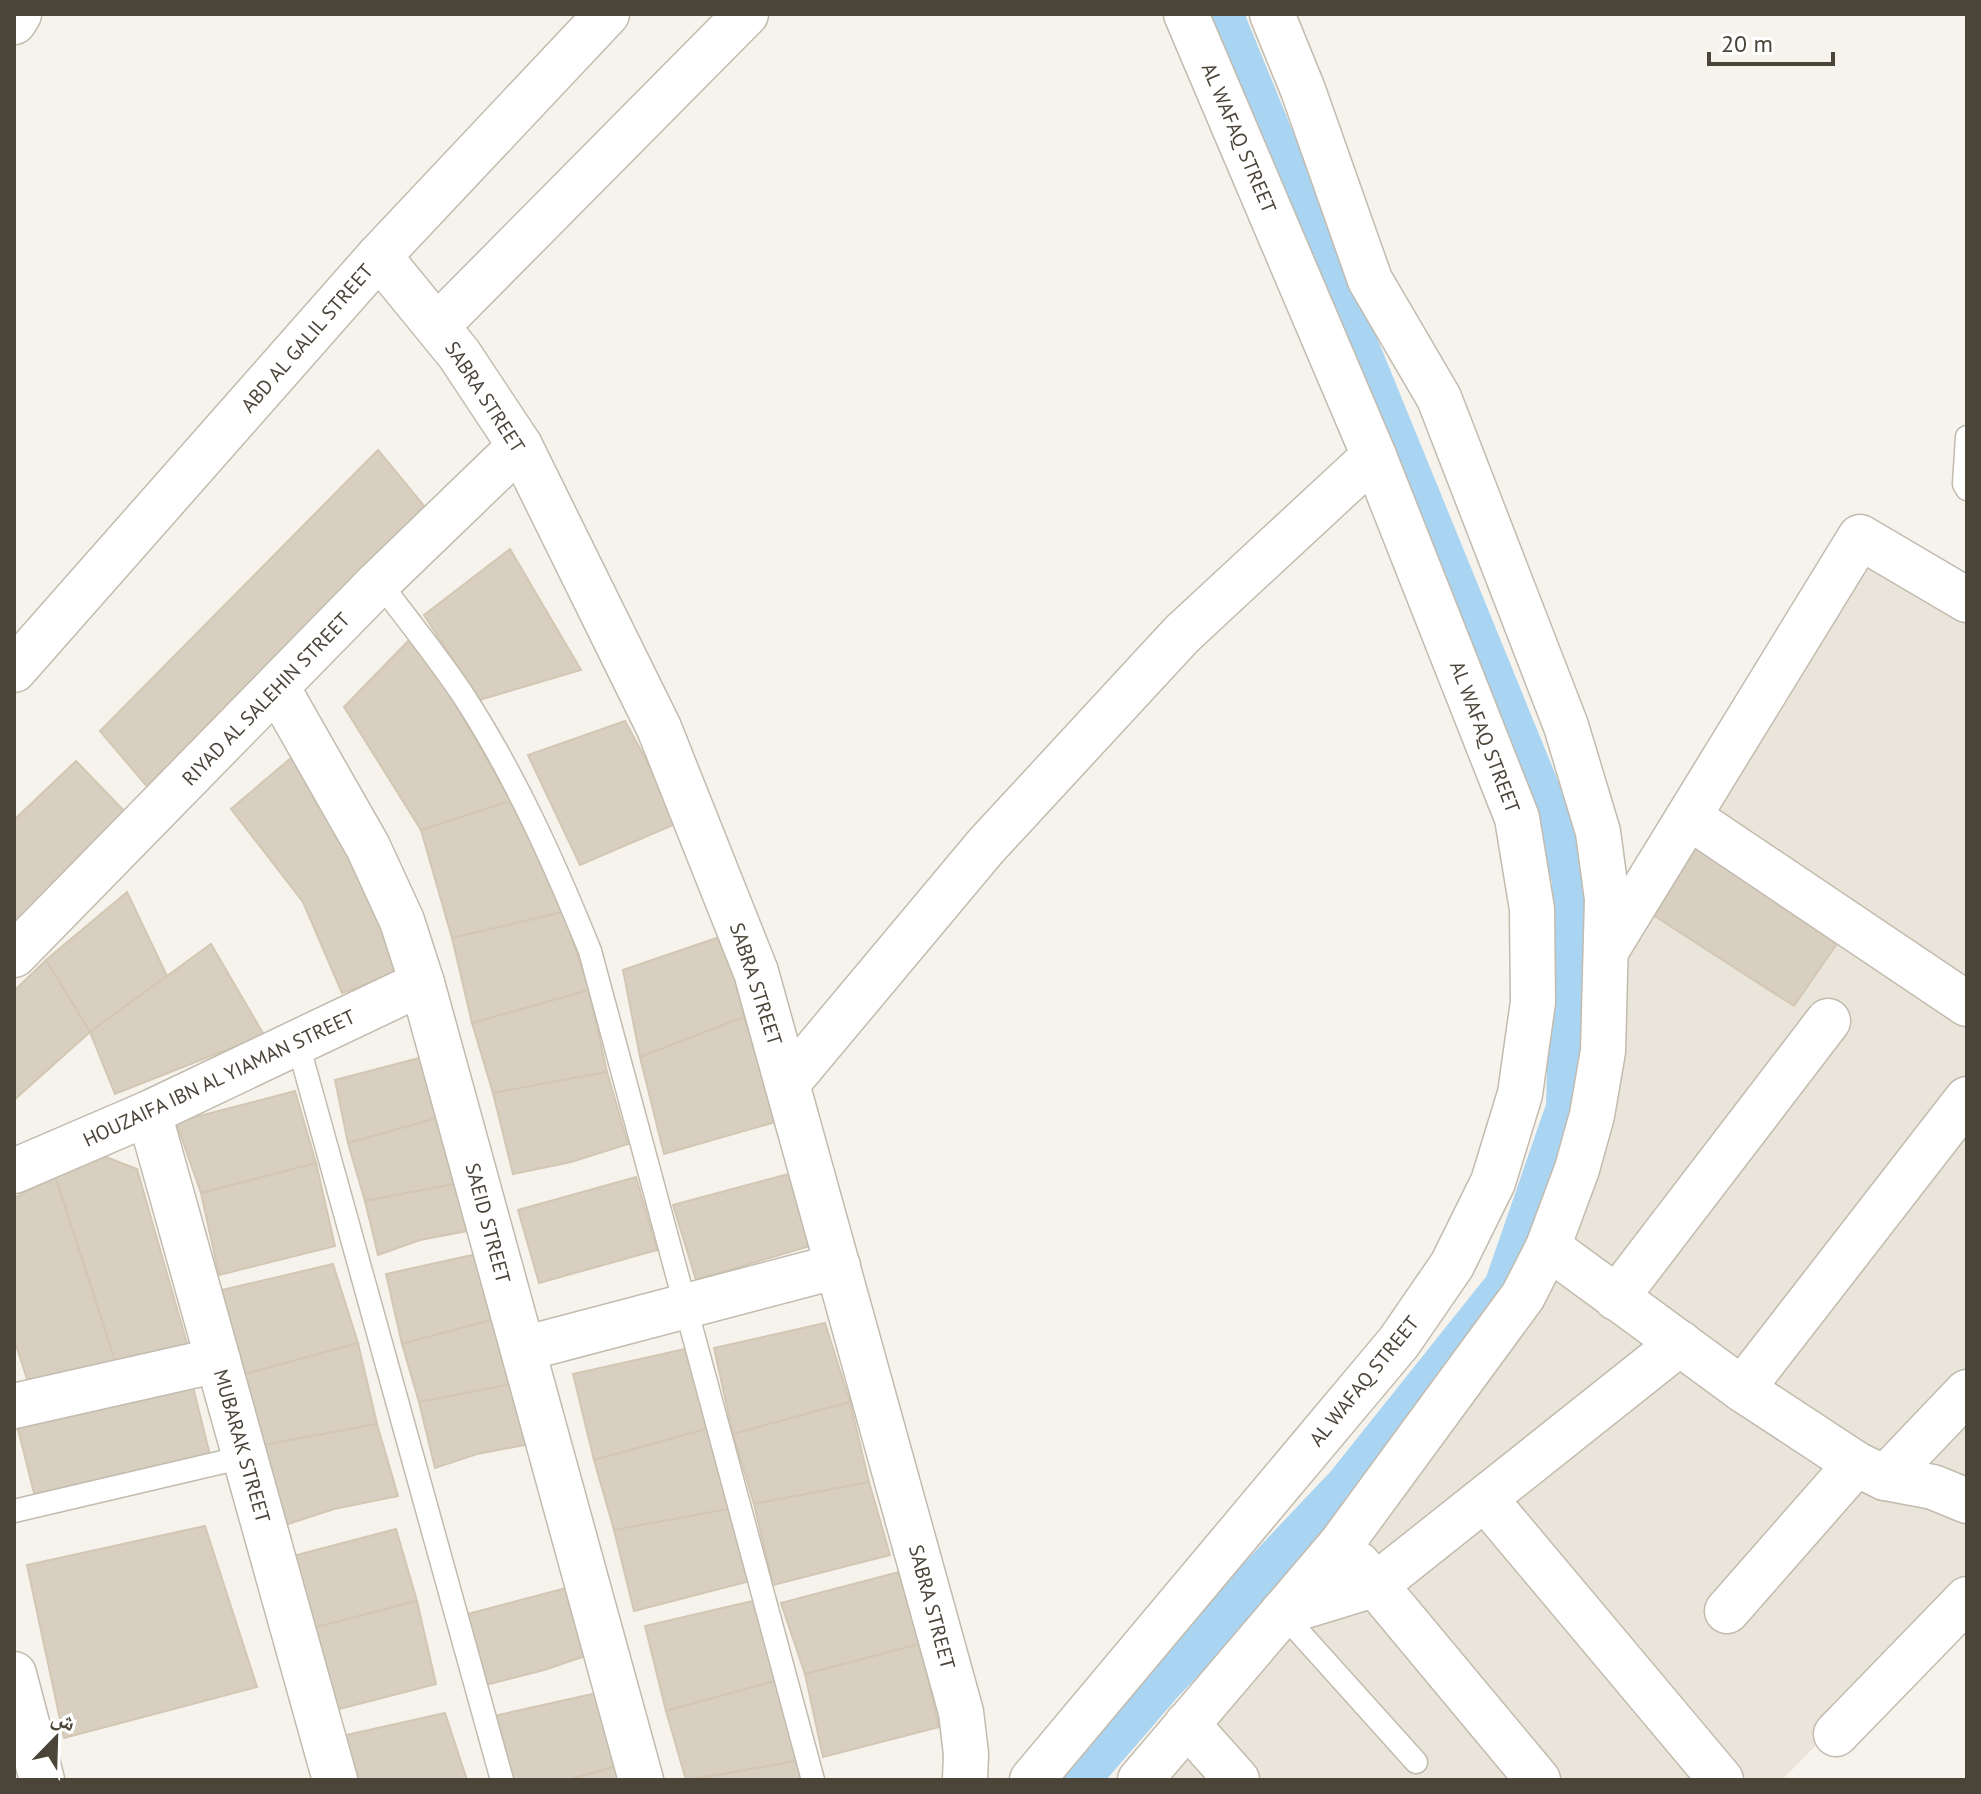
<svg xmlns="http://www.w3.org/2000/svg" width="1981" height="1794" viewBox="0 0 1981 1794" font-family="'PT Sans','Noto Naskh Arabic',sans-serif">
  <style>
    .residential { fill: #eae5da }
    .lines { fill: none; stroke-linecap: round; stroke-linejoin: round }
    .canal { stroke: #a9d4f2; stroke-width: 44 }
    .building { fill: #d8cfc1; stroke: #d3c7b4; stroke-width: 2 }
    .lane-casing { stroke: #c2bbae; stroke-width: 25 }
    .street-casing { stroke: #c2bbae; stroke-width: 47 }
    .lane { stroke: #fff; stroke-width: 22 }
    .street { stroke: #fff; stroke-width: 44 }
    .labels { text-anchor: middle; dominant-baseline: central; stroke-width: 8; stroke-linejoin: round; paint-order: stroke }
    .street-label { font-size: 20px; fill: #4b4439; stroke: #fff }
  </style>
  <rect width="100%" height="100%" fill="#f6f3ec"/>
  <g class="residential">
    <path d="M 1860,539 L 1967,600 L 1967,1498 L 1892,1476 L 1551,1245 L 1610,952 Z"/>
    <path d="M 1549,1250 L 1849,1465 L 1967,1506 L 1967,1591 L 1782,1780 L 1141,1780 Z"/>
  </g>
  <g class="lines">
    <path class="canal" d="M 1077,1780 L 1159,1685 L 1348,1485 L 1506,1287 L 1568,1108 L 1574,878 L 1221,14"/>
  </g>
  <g class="building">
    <path d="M 378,450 L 434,518 L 156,797 L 100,731 Z"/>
    <path d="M 510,549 L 581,670 L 479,700 L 424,615 Z"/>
    <path d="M 415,634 L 511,801 L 421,830 L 344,707 Z"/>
    <path d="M 625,721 L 680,822 L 580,865 L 528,755 Z"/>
    <path d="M 298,752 L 361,854 L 400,973 L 342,993 L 303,902 L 231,809 Z"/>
    <path d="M 76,761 L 131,818 L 14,934 L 14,820 Z"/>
    <path d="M 511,801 L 563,912 L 452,938 L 421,830 Z"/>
    <path d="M 1702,837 L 1847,929 L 1794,1006 L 1650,913 Z"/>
    <path d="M 127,892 L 167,976 L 90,1032 L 46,960 Z"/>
    <path d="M 563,912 L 589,990 L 472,1023 L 452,938 Z"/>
    <path d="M 725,935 L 744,1017 L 640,1057 L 623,970 Z"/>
    <path d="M 211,944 L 264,1035 L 115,1094 L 90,1032 Z"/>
    <path d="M 46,960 L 90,1032 L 14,1100 L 14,991 Z"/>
    <path d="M 589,990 L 607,1072 L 493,1093 L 472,1023 Z"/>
    <path d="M 744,1017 L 779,1121 L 664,1154 L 640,1057 Z"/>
    <path d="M 423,1057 L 444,1116 L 348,1143 L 335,1080 Z"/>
    <path d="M 607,1072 L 628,1144 L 571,1162 L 513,1174 L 493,1093 Z"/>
    <path d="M 295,1091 L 316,1163 L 201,1193 L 176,1122 Z"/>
    <path d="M 444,1116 L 459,1183 L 365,1201 L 348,1143 Z"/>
    <path d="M 93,1152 L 137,1169 L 190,1354 L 118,1370 L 55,1176 Z"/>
    <path d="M 316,1163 L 335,1246 L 219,1275 L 201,1193 Z"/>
    <path d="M 792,1173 L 813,1245 L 696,1280 L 673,1205 Z"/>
    <path d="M 55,1176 L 118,1370 L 31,1391 L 14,1339 L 14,1198 Z"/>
    <path d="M 636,1177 L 657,1250 L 539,1283 L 518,1210 Z"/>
    <path d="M 459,1183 L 473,1230 L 420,1240 L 378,1255 L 365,1201 Z"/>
    <path d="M 477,1254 L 498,1318 L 402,1344 L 386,1274 Z"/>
    <path d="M 333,1264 L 358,1343 L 242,1375 L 222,1290 Z"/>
    <path d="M 498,1318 L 513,1384 L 419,1402 L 402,1344 Z"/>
    <path d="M 825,1323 L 850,1402 L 733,1434 L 714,1348 Z"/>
    <path d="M 358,1343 L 377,1424 L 263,1445 L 242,1375 Z"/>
    <path d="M 685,1349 L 710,1428 L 594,1460 L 573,1374 Z"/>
    <path d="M 191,1379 L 210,1455 L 35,1497 L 16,1421 Z"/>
    <path d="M 513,1384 L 530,1444 L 477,1454 L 435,1468 L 419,1402 Z"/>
    <path d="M 850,1402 L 869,1482 L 754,1504 L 733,1434 Z"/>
    <path d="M 377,1424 L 398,1496 L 334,1509 L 282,1526 L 263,1445 Z"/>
    <path d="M 710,1428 L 729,1509 L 614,1530 L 594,1460 Z"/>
    <path d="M 869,1482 L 890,1555 L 773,1585 L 754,1504 Z"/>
    <path d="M 729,1509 L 750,1581 L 634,1611 L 614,1530 Z"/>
    <path d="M 205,1526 L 257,1687 L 64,1738 L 27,1565 Z"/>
    <path d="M 396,1529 L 417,1601 L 301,1631 L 278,1560 Z"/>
    <path d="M 899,1572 L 920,1644 L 805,1674 L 781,1603 Z"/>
    <path d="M 574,1586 L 594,1653 L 544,1670 L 485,1685 L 464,1615 Z"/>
    <path d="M 757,1600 L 782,1679 L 666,1711 L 645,1626 Z"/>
    <path d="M 417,1601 L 436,1684 L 320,1714 L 301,1631 Z"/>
    <path d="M 920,1644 L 939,1727 L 823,1757 L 805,1674 Z"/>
    <path d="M 782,1679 L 801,1760 L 686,1780 L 666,1711 Z"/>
    <path d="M 597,1693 L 621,1765 L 567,1780 L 509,1780 L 494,1716 Z"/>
    <path d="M 445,1713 L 467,1780 L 343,1780 L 333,1738 Z"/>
    <path d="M 801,1760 L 807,1780 L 692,1780 Z"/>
    <path d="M 621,1765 L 624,1780 L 567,1780 Z"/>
  </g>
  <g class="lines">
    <g class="lane-casing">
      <g id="lane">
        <path d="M 1967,437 L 1964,484 L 1967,489"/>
        <path d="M 379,582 C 407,619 437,656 463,695 C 515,775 554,862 590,951 L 813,1780"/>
        <path d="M 298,1044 L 502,1780"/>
        <path d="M 14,1511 L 244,1457"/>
        <path d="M 1282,1613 L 1416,1762"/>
      </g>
    </g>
    <g class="street-casing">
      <g id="street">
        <path d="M 14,22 L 19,14"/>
        <path d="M 379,256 L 459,354 L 520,446 L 659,728 L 756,972 L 961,1712 L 966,1754 L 965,1780"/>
        <path d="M 437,326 L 746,14"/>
        <path d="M 14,670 L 379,256 L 607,14"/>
        <path d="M 278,689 L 368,847 L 402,921 L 422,983 L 641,1780"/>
        <path d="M 1689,817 L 1967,1004"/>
        <path d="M 1606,951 L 1860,537 L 1967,600"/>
        <path d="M 14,955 L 379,582 L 520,446"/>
        <path d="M 787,1084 L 986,846 L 1182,634 L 1374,456"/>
        <path d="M 149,1113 L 335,1780"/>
        <path d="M 14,1171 L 149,1113 L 422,983"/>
        <path d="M 1548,1247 L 1742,1389 L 1856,1464 L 1885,1478 L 1933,1487 L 1967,1501"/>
        <path d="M 1616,1298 L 1828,1021"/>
        <path d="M 523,1349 L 838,1266"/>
        <path d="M 1742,1389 L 1967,1099"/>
        <path d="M 14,1406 L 218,1360"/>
        <path d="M 1885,1478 L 1967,1392"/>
        <path d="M 1486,1500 L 1721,1780"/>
        <path d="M 1358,1564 L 1538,1780"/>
        <path d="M 1727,1611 L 1856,1464"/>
        <path d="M 1282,1613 L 1377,1584 L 1680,1343"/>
        <path d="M 14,1674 L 42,1780"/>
        <path d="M 1187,1724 L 1237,1780"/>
        <path d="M 1836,1734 L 1967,1599"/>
        <path d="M 1032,1780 L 1399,1342 L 1452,1265 L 1493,1182 L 1520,1094 L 1533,1002 L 1532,909 L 1517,818 L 1374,456 L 1186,14"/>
        <path d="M 1140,1780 L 1341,1544 L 1523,1296 L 1548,1247 L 1577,1169 L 1592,1115 L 1603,1051 L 1607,899 L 1598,832 L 1566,726 L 1439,398 L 1370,280 L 1303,90 L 1272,14"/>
      </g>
    </g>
    <use href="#lane" class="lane"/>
    <use href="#street" class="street"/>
  </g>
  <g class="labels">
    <g class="street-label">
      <text transform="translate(1239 138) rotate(67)">AL WAFAQ STREET</text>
      <text transform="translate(307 338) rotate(-49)">ABD AL GALIL STREET</text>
      <text transform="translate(485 397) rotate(57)">SABRA STREET</text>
      <text transform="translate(266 699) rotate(-46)">RIYAD AL SALEHIN STREET</text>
      <text transform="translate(1485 737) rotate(69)">AL WAFAQ STREET</text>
      <text transform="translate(756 984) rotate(72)">SABRA STREET</text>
      <text transform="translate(219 1078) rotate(-25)">HOUZAIFA IBN AL YIAMAN STREET</text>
      <text transform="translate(488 1223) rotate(75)">SAEID STREET</text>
      <text transform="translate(1364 1381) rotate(-51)">AL WAFAQ STREET</text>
      <text transform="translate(242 1446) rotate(74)">MUBARAK STREET</text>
      <text transform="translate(932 1607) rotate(75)">SABRA STREET</text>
    </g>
  </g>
  <rect width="1981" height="1794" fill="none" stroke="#4b4439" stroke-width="32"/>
  <g transform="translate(56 1738) rotate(23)" stroke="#ffffff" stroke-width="6" paint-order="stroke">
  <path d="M0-6L14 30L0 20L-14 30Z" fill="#4b4439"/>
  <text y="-12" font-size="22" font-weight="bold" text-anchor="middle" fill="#4b4439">ش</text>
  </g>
  <path d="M1709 52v12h124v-12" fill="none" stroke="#4b4439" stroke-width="4"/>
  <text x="1721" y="52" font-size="24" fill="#4b4439" stroke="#ffffff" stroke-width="6" paint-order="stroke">20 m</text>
</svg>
